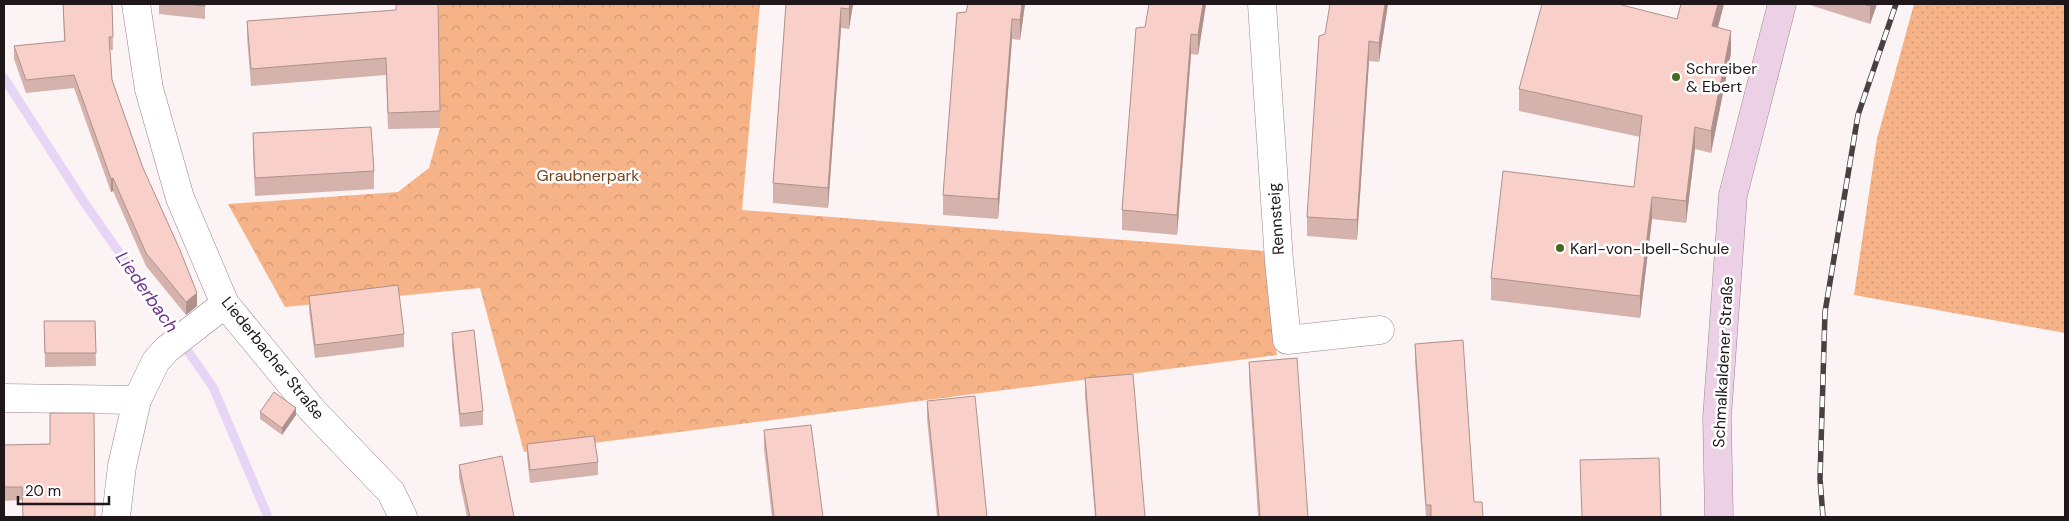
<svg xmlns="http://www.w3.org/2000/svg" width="2069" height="521" viewBox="0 0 2069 521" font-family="'DM Sans',sans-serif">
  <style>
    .grass { fill: url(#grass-dots) }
    .park { fill: url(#park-crowns) }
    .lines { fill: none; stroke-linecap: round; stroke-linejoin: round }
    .stream { stroke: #e7d5f5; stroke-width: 9 }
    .street-casing { stroke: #9b868b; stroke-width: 29 }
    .secondary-casing { stroke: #9b868b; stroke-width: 29 }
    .street { stroke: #fff; stroke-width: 28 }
    .secondary { stroke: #ecd0e6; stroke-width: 28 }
    .rail-casing { stroke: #494042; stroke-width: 5.5 }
    .rail { stroke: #fff; stroke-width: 4; stroke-dasharray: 11; stroke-linecap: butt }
    .wall { fill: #d6b2ad }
    .shaded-wall { fill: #ae918d }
    .building { fill: #f9cfc9; stroke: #ae918d }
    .poi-dot { fill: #476a22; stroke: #fff; stroke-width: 2 }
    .labels { text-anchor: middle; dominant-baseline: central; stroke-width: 5; stroke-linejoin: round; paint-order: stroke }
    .poi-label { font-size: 16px; fill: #1f1719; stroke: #fff; text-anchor: start }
    .park-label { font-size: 16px; fill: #77431c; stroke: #fff }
    .street-label { font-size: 16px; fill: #1f1719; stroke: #fff }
    .water-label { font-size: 18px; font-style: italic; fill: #6d3590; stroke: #fff }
  </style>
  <defs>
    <pattern id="grass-dots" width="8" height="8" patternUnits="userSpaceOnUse" patternTransform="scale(1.25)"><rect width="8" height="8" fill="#f6b387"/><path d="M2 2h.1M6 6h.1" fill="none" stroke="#d29974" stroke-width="1.8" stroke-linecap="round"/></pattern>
    <pattern id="park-crowns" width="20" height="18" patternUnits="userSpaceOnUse" patternTransform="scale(1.25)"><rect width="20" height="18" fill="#f6b387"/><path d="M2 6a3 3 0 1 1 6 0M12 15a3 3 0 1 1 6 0" fill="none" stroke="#d29974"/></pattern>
  </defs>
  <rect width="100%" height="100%" fill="#fcf3f5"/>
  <path class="grass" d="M 1914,4 L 2065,4 L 2065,333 L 1854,295 L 1877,139 Z"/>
  <path class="park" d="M 438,4 L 760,4 L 742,210 L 1264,251 L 1277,355 L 524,452 L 480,288 L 285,307 L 228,204 L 398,192 L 429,168 L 440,128 L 437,26 Z"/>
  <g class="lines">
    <path class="stream" d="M 4,78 L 84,202 L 213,387 L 268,517"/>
    <g class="street-casing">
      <g id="street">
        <path d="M 136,4 L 149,89 L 180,198 L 225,304 L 313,411 L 391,492 L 403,517"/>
        <path d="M 1262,4 L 1279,261 L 1287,340 L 1380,330"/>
        <path d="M 4,398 L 137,400"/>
        <path d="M 116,517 L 122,466 L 137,400 L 156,361 L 167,349 L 225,304"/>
      </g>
    </g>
    <g class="secondary-casing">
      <path id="secondary" d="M 1719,517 L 1717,418 L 1733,195 L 1782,4"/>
    </g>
    <use href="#street" class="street"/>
    <use href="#secondary" class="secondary"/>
    <g class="rail-casing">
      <path id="rail" d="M 1823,517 L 1820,479 L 1825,312 L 1858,115 L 1896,4"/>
    </g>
    <use href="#rail" class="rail"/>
  </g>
  <g class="wall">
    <path d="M 63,4 L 112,4 L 113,50 L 110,50 L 112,80 L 143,168 L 197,306 L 186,315 L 146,266 L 113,191 L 111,192 L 74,88 L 26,93 L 14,59 L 14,46 L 64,41 Z"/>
    <path d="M 159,4 L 205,4 L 205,19 L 159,14 Z"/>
    <path d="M 786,4 L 853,4 L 849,29 L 841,28 L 828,208 L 773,203 L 773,183 Z"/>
    <path d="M 1025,4 L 1020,40 L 1012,39 L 998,219 L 943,215 L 943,195 L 957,13 Z"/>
    <path d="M 1206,4 L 1198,55 L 1191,54 L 1177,235 L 1122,230 L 1122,210 L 1145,27 Z"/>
    <path d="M 1388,4 L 1379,62 L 1369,61 L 1357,240 L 1307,236 L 1307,217 L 1325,34 Z"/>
    <path d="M 1681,4 L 1724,4 L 1718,28 L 1731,53 L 1711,153 L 1695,149 L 1686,223 L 1652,219 L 1640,318 L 1491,300 L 1491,278 L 1634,187 L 1640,137 L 1519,111 L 1519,89 L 1677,19 Z"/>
    <path d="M 1810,4 L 1877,4 L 1870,24 L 1810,5 Z"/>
    <path d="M 396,10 L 440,111 L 440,128 L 388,129 L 386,75 L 251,86 L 247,37 L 247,21 Z"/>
    <path d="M 253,133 L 374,171 L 374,189 L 255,196 L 253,152 Z"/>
    <path d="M 309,296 L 404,334 L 404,347 L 315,358 L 309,310 Z"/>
    <path d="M 44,321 L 95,321 L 96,366 L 45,367 Z"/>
    <path d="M 452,333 L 483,411 L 483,425 L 460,427 L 452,346 Z"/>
    <path d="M 1415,344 L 1474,502 L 1483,517 L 1426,517 L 1415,362 Z"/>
    <path d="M 1249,362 L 1308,517 L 1258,517 L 1249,380 Z"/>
    <path d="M 1085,378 L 1145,517 L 1095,517 L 1085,396 Z"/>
    <path d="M 927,401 L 987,517 L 937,517 L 927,419 Z"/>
    <path d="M 260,412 L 296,415 L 282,435 L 260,419 Z"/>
    <path d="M 94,413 L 22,500 L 4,501 L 4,445 L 50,444 Z"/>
    <path d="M 764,430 L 823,517 L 772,517 L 764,449 Z"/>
    <path d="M 527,444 L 598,462 L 598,475 L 530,483 L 527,457 Z"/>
    <path d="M 459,465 L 514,517 L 467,517 L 459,478 Z"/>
  </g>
  <g class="shaded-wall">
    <path d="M 850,4 L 853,4 L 849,29 L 849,9 Z"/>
    <path d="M 1022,4 L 1025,4 L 1020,40 L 1020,20 Z"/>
    <path d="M 1203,4 L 1206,4 L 1198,55 L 1198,35 Z"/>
    <path d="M 1385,4 L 1388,4 L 1379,62 L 1379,43 Z"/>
    <path d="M 1718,4 L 1724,4 L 1712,48 L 1712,26 Z"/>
    <path d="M 1871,4 L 1877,4 L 1870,24 L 1870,6 Z"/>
    <path d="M 841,8 L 841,28 L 828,208 L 828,188 Z"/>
    <path d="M 1012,19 L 1012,39 L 998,219 L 998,199 Z"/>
    <path d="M 1731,31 L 1731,53 L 1711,153 L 1711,131 Z"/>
    <path d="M 1191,34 L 1191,54 L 1177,235 L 1177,215 Z"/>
    <path d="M 1369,41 L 1369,61 L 1357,240 L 1357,220 Z"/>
    <path d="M 1695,127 L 1695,149 L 1686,223 L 1686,201 Z"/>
    <path d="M 113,178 L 113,191 L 111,192 L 111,179 Z"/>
    <path d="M 1652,197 L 1652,219 L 1640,318 L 1640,296 Z"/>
    <path d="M 197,293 L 197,306 L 186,315 L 186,302 Z"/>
    <path d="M 296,408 L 296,415 L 282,435 L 282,428 Z"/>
  </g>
  <g class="building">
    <path d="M 63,4 L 112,4 L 113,37 L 109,37 L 112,80 L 143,168 L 180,250 L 197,293 L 186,302 L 146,253 L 113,178 L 111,179 L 74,75 L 26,80 L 14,46 L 65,41 Z"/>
    <path d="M 183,4 L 205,4 L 205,6 Z"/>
    <path d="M 396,4 L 438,4 L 440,111 L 388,113 L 386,58 L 251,69 L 247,21 L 396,10 Z"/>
    <path d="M 786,4 L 850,4 L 849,9 L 841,8 L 828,188 L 773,183 Z"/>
    <path d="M 968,4 L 1022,4 L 1020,20 L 1012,19 L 998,199 L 943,195 L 957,13 L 966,12 Z"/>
    <path d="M 1149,4 L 1203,4 L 1198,35 L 1191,34 L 1177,215 L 1122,210 L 1136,28 L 1145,27 Z"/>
    <path d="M 1330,4 L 1385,4 L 1379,43 L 1369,41 L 1357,220 L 1307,217 L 1319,36 L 1325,34 Z"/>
    <path d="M 1542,4 L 1618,4 L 1677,19 L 1681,4 L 1718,4 L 1712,26 L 1731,31 L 1711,131 L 1695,127 L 1686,201 L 1652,197 L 1640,296 L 1491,278 L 1503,171 L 1634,187 L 1642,116 L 1519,89 Z"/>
    <path d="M 1863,4 L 1871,4 L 1870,6 Z"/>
    <path d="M 371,127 L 374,171 L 255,178 L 253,133 Z"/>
    <path d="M 398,285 L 404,334 L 315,345 L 309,296 Z"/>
    <path d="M 44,321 L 95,321 L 96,353 L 45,353 Z"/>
    <path d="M 474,330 L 483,411 L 460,414 L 452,333 Z"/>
    <path d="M 1463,340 L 1474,502 L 1482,502 L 1483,517 L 1431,517 L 1431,505 L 1426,505 L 1415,344 Z"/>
    <path d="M 1297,358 L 1308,517 L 1260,517 L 1249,362 Z"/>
    <path d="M 1133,374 L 1145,517 L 1096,517 L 1085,378 Z"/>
    <path d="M 274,392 L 296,408 L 282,428 L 260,412 Z"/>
    <path d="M 975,396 L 987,517 L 939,517 L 927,401 Z"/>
    <path d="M 50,413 L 94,413 L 95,517 L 23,517 L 22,487 L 4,487 L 4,445 L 50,444 Z"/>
    <path d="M 811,425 L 823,517 L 774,517 L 764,430 Z"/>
    <path d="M 594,436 L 598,462 L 530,470 L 527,444 Z"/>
    <path d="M 502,456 L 514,517 L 470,517 L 459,465 Z"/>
    <path d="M 1659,458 L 1661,517 L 1582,517 L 1580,460 Z"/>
  </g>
  <g class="poi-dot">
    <circle cx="1676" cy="77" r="5"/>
    <circle cx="1560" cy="248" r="5"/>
  </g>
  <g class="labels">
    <g class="poi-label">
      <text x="1686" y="68">Schreiber<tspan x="1686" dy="18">&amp; Ebert</tspan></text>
      <text x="1570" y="248">Karl-von-Ibell-Schule</text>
    </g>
    <g class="park-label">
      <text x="588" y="175">Graubnerpark</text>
    </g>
    <g class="street-label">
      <text transform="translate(1276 219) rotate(-94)">Rennsteig</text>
      <text transform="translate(273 358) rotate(51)">Liederbacher Straße</text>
      <text transform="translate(1723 362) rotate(-87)">Schmalkaldener Straße</text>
    </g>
    <g class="water-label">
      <text transform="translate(147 292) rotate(55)">Liederbach</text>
    </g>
  </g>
  <rect width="2069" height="521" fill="none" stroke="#1f1719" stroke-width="10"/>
  <path d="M18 496v8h91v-8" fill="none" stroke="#1f1719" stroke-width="2.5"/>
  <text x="25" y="496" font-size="15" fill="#1f1719" stroke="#ffffff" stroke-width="4" paint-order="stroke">20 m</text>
</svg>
